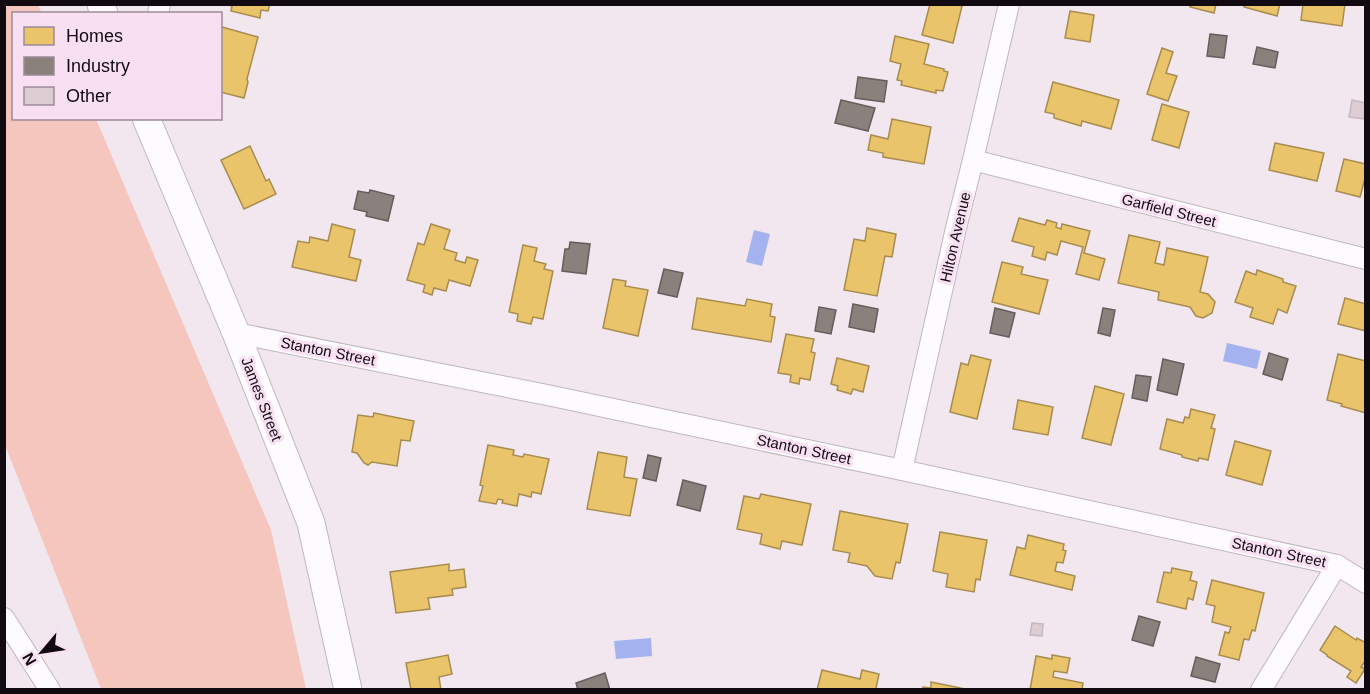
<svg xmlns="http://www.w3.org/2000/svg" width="1370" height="694" viewBox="0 0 1370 694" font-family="Arial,sans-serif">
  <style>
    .green { fill: #f5c6bd }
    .water { fill: #a4b2f0 }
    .homes { fill: #e9c46a; stroke: #a88c4f; stroke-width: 1.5 }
    .industry { fill: #8a817c; stroke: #665d5c; stroke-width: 1.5 }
    .building { fill: #ddccd2; stroke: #c4b9be; stroke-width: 1.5 }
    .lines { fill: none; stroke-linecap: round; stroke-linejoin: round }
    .street-casing { stroke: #c1b7bf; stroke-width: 22 }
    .secondary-casing { stroke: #c1b7bf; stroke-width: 29 }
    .street { stroke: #fdfbfd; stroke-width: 20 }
    .secondary { stroke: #fdfbfd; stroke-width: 27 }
    .labels { text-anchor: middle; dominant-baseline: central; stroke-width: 6; stroke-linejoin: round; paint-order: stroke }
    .street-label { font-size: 15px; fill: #110a10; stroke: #f8e0f2 }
  </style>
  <rect width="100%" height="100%" fill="#f2e6ef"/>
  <path class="green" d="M 4,5 L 38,5 L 42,13 L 14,14 L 14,118 L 96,119 L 271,530 L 306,689 L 101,689 L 5,445 Z"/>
  <g class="water">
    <path d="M 754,230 L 770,234 L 762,266 L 746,262 Z"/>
    <path d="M 1227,343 L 1261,351 L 1257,369 L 1223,361 Z"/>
    <path d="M 651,638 L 652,656 L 616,659 L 614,641 Z"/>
  </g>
  <g class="homes">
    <path d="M 270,4 L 268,11 L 261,10 L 260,18 L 231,11 L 232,6 L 228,5 Z"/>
    <path d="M 930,4 L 955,4 L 962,6 L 953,43 L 922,35 Z"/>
    <path d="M 1190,4 L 1216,4 L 1214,13 L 1190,7 Z"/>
    <path d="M 1244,4 L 1280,4 L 1277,16 L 1244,7 Z"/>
    <path d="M 1303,4 L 1345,4 L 1342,26 L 1301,20 Z"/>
    <path d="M 1070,11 L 1094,15 L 1090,42 L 1065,38 Z"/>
    <path d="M 222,27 L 258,37 L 247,79 L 248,82 L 244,98 L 220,92 L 220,33 Z"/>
    <path d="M 895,36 L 929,44 L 924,64 L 944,69 L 944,71 L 948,72 L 943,91 L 936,90 L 936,93 L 901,85 L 902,81 L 897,80 L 901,64 L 890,61 Z"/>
    <path d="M 1162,48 L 1173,52 L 1166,73 L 1177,76 L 1168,101 L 1147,94 Z"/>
    <path d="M 1053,82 L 1119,100 L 1111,129 L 1082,121 L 1081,126 L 1054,118 L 1054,114 L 1045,112 Z"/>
    <path d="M 1162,104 L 1189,112 L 1179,148 L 1152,140 Z"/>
    <path d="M 892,119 L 931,127 L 924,164 L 883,157 L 883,153 L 868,150 L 871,135 L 888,139 Z"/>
    <path d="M 1275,143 L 1324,153 L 1317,181 L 1269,170 Z"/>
    <path d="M 250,146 L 266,181 L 269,179 L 276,194 L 244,209 L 221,160 Z"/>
    <path d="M 1344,159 L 1366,164 L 1366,175 L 1360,197 L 1336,191 Z"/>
    <path d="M 1019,218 L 1045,225 L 1047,220 L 1057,223 L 1056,227 L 1061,229 L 1062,224 L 1090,231 L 1084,253 L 1105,259 L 1099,280 L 1076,274 L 1083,247 L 1061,241 L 1057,255 L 1047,252 L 1045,260 L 1032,256 L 1034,247 L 1012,241 Z"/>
    <path d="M 332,224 L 355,230 L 349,257 L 361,260 L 356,281 L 292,267 L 298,241 L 309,243 L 310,237 L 328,241 Z"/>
    <path d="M 431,224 L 450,230 L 444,249 L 457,253 L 455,260 L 465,263 L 467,257 L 478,260 L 470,286 L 449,280 L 446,291 L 434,288 L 432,295 L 423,292 L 425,285 L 407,280 L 418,243 L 424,245 Z"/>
    <path d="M 867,228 L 896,234 L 892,257 L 885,256 L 877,296 L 844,290 L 854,239 L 865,241 Z"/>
    <path d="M 1129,235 L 1160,242 L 1155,263 L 1164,265 L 1167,248 L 1208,257 L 1200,292 L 1208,294 L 1215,302 L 1212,313 L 1203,318 L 1196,316 L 1190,307 L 1158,300 L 1159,292 L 1118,283 Z"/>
    <path d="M 523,245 L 537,248 L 534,261 L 546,264 L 544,269 L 553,271 L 543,319 L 533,317 L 531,324 L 517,321 L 518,314 L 509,312 Z"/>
    <path d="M 1002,262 L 1023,267 L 1021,274 L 1048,280 L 1039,314 L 992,302 Z"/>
    <path d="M 1257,270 L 1283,279 L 1283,282 L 1296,286 L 1287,313 L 1278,309 L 1273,324 L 1250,317 L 1253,308 L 1235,302 L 1246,271 L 1256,275 Z"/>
    <path d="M 613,279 L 626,281 L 625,286 L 648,290 L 638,336 L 603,328 Z"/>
    <path d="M 697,298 L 745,306 L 747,299 L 772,304 L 770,316 L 775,317 L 771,342 L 692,329 Z"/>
    <path d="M 1345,298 L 1366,304 L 1366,331 L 1338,324 Z"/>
    <path d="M 786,334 L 814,339 L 811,352 L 815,353 L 810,380 L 800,378 L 799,384 L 790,382 L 791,375 L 778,373 Z"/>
    <path d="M 1338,354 L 1366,361 L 1366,413 L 1341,406 L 1342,404 L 1327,400 Z"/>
    <path d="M 971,355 L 991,360 L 977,419 L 950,412 L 961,363 L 968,365 Z"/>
    <path d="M 837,358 L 869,366 L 863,392 L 853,389 L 851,394 L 837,390 L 838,386 L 831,384 Z"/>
    <path d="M 1095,386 L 1124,394 L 1111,445 L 1082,438 Z"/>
    <path d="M 1018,400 L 1053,407 L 1048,435 L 1013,429 Z"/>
    <path d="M 1191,409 L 1215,415 L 1211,428 L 1215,429 L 1208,460 L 1199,458 L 1198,461 L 1182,457 L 1182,455 L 1160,449 L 1167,419 L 1183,423 L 1185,417 L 1189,418 Z"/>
    <path d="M 374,413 L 414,421 L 410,441 L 401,440 L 397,466 L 372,462 L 368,465 L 364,463 L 357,453 L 352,452 L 358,415 L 373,417 Z"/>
    <path d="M 1235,441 L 1271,451 L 1262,485 L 1226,475 Z"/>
    <path d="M 488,445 L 514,450 L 513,455 L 523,457 L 524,454 L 549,459 L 541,494 L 532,492 L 531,497 L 519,494 L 517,506 L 502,503 L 503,500 L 498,499 L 496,504 L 479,501 L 483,486 L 480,485 Z"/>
    <path d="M 598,452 L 627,457 L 624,477 L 637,479 L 630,516 L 587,509 Z"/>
    <path d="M 761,494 L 811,504 L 802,545 L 782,541 L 780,549 L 760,544 L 762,534 L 737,529 L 744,496 L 759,499 Z"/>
    <path d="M 840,511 L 908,524 L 900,563 L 896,562 L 892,579 L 875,576 L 867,566 L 848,562 L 850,553 L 833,550 Z"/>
    <path d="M 940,532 L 987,540 L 980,580 L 976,579 L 974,592 L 946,587 L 948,574 L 933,571 Z"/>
    <path d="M 1028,535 L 1064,544 L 1063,550 L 1066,551 L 1063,563 L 1057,562 L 1055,571 L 1075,576 L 1072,590 L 1010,575 L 1017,547 L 1025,549 Z"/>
    <path d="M 449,564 L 449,571 L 464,569 L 466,587 L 452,589 L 453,595 L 428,598 L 430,609 L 396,613 L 390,572 Z"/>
    <path d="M 1172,568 L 1192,572 L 1190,580 L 1197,582 L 1193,600 L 1188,598 L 1186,609 L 1157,602 L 1164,572 L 1171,573 Z"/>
    <path d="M 1212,580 L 1264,593 L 1255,631 L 1252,630 L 1249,640 L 1244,639 L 1239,660 L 1219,655 L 1225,632 L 1229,633 L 1231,627 L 1212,622 L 1215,606 L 1206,604 Z"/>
    <path d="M 1335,626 L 1356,640 L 1357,638 L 1366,643 L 1366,660 L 1361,667 L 1365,669 L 1356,683 L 1347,677 L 1351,671 L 1327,656 L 1327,655 L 1320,650 Z"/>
    <path d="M 448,655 L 452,674 L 439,677 L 441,690 L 411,690 L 406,663 Z"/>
    <path d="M 1052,655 L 1070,658 L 1067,673 L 1054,671 L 1053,677 L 1083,683 L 1082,690 L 1030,690 L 1036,656 L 1052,659 Z"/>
    <path d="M 822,670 L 860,679 L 862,670 L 879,674 L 876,688 L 880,690 L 817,690 Z"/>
    <path d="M 931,682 L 970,690 L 922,690 L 923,687 L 931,688 Z"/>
  </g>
  <g class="industry">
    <path d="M 1210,34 L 1227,36 L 1224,58 L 1207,56 Z"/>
    <path d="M 1257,47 L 1278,52 L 1275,68 L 1253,64 Z"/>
    <path d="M 858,77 L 887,81 L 884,102 L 855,98 Z"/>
    <path d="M 841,100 L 875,108 L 868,131 L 835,123 Z"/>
    <path d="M 370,190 L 394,196 L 388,221 L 366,216 L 367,212 L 354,209 L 358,191 L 369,193 Z"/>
    <path d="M 570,242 L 590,244 L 586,274 L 562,271 L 565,249 L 569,249 Z"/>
    <path d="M 664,269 L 683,273 L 677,297 L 658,293 Z"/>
    <path d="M 853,304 L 878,309 L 874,332 L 849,327 Z"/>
    <path d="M 819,307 L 836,310 L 831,334 L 815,331 Z"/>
    <path d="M 995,308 L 1015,313 L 1009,337 L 990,333 Z"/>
    <path d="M 1103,308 L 1115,310 L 1110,336 L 1098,333 Z"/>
    <path d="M 1269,353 L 1288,359 L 1282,380 L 1263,374 Z"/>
    <path d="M 1163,359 L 1184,364 L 1177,395 L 1157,390 Z"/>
    <path d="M 1136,375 L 1151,377 L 1147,401 L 1132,398 Z"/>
    <path d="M 648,455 L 661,458 L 656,481 L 643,478 Z"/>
    <path d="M 683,480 L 706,486 L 700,511 L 677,505 Z"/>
    <path d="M 1139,616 L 1160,622 L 1153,646 L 1132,640 Z"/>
    <path d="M 1196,657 L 1220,664 L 1215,682 L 1191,676 Z"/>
    <path d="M 605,673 L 610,690 L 578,690 L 576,683 Z"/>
  </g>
  <g class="building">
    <path d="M 1352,100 L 1366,103 L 1364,119 L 1349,117 Z"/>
    <path d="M 1032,623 L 1043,624 L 1042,636 L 1030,635 Z"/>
  </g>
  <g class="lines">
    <g class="street-casing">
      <g id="street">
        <path d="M 158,14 L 160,4"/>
        <path d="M 973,160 L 1366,259"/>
        <path d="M 236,333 L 552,396 L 902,470 L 1337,565 L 1366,583"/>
        <path d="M 902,470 L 956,228 L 973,160 L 1009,4"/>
        <path d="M 4,618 L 50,690"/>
        <path d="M 1261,690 L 1337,565"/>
      </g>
    </g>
    <g class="secondary-casing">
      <g id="secondary">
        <path d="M 101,4 L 104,14"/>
        <path d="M 146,118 L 236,333 L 311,523 L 348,690"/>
      </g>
    </g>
    <use href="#street" class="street"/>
    <use href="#secondary" class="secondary"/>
  </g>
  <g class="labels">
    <g class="street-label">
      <text transform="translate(1169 210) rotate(14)">Garfield Street</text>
      <text transform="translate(955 237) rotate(-77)">Hilton Avenue</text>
      <text transform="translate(328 351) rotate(11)">Stanton Street</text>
      <text transform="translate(262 399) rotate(69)">James Street</text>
      <text transform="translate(804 449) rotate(12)">Stanton Street</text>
      <text transform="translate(1279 552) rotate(12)">Stanton Street</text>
    </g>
  </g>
  <rect width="1370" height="694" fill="none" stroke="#110a10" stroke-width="12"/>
  <rect x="12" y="12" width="210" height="108" fill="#f8e0f2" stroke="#9c8a98" stroke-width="1.5"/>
  <rect x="24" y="27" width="30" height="18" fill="#e9c46a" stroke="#9c8a98" stroke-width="1.5"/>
  <text x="66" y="42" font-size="18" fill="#110a10">Homes</text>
  <rect x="24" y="57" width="30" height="18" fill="#8a817c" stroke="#9c8a98" stroke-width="1.5"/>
  <text x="66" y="72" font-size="18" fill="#110a10">Industry</text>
  <rect x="24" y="87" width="30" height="18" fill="#ddccd2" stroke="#9c8a98" stroke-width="1.5"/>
  <text x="66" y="102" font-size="18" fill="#110a10">Other</text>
  <g transform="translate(42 652) rotate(241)" stroke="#f8e0f2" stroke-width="4.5" paint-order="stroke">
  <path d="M0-4.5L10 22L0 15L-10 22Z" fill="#110a10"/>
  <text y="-9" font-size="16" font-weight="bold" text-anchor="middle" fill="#110a10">N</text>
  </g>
</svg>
